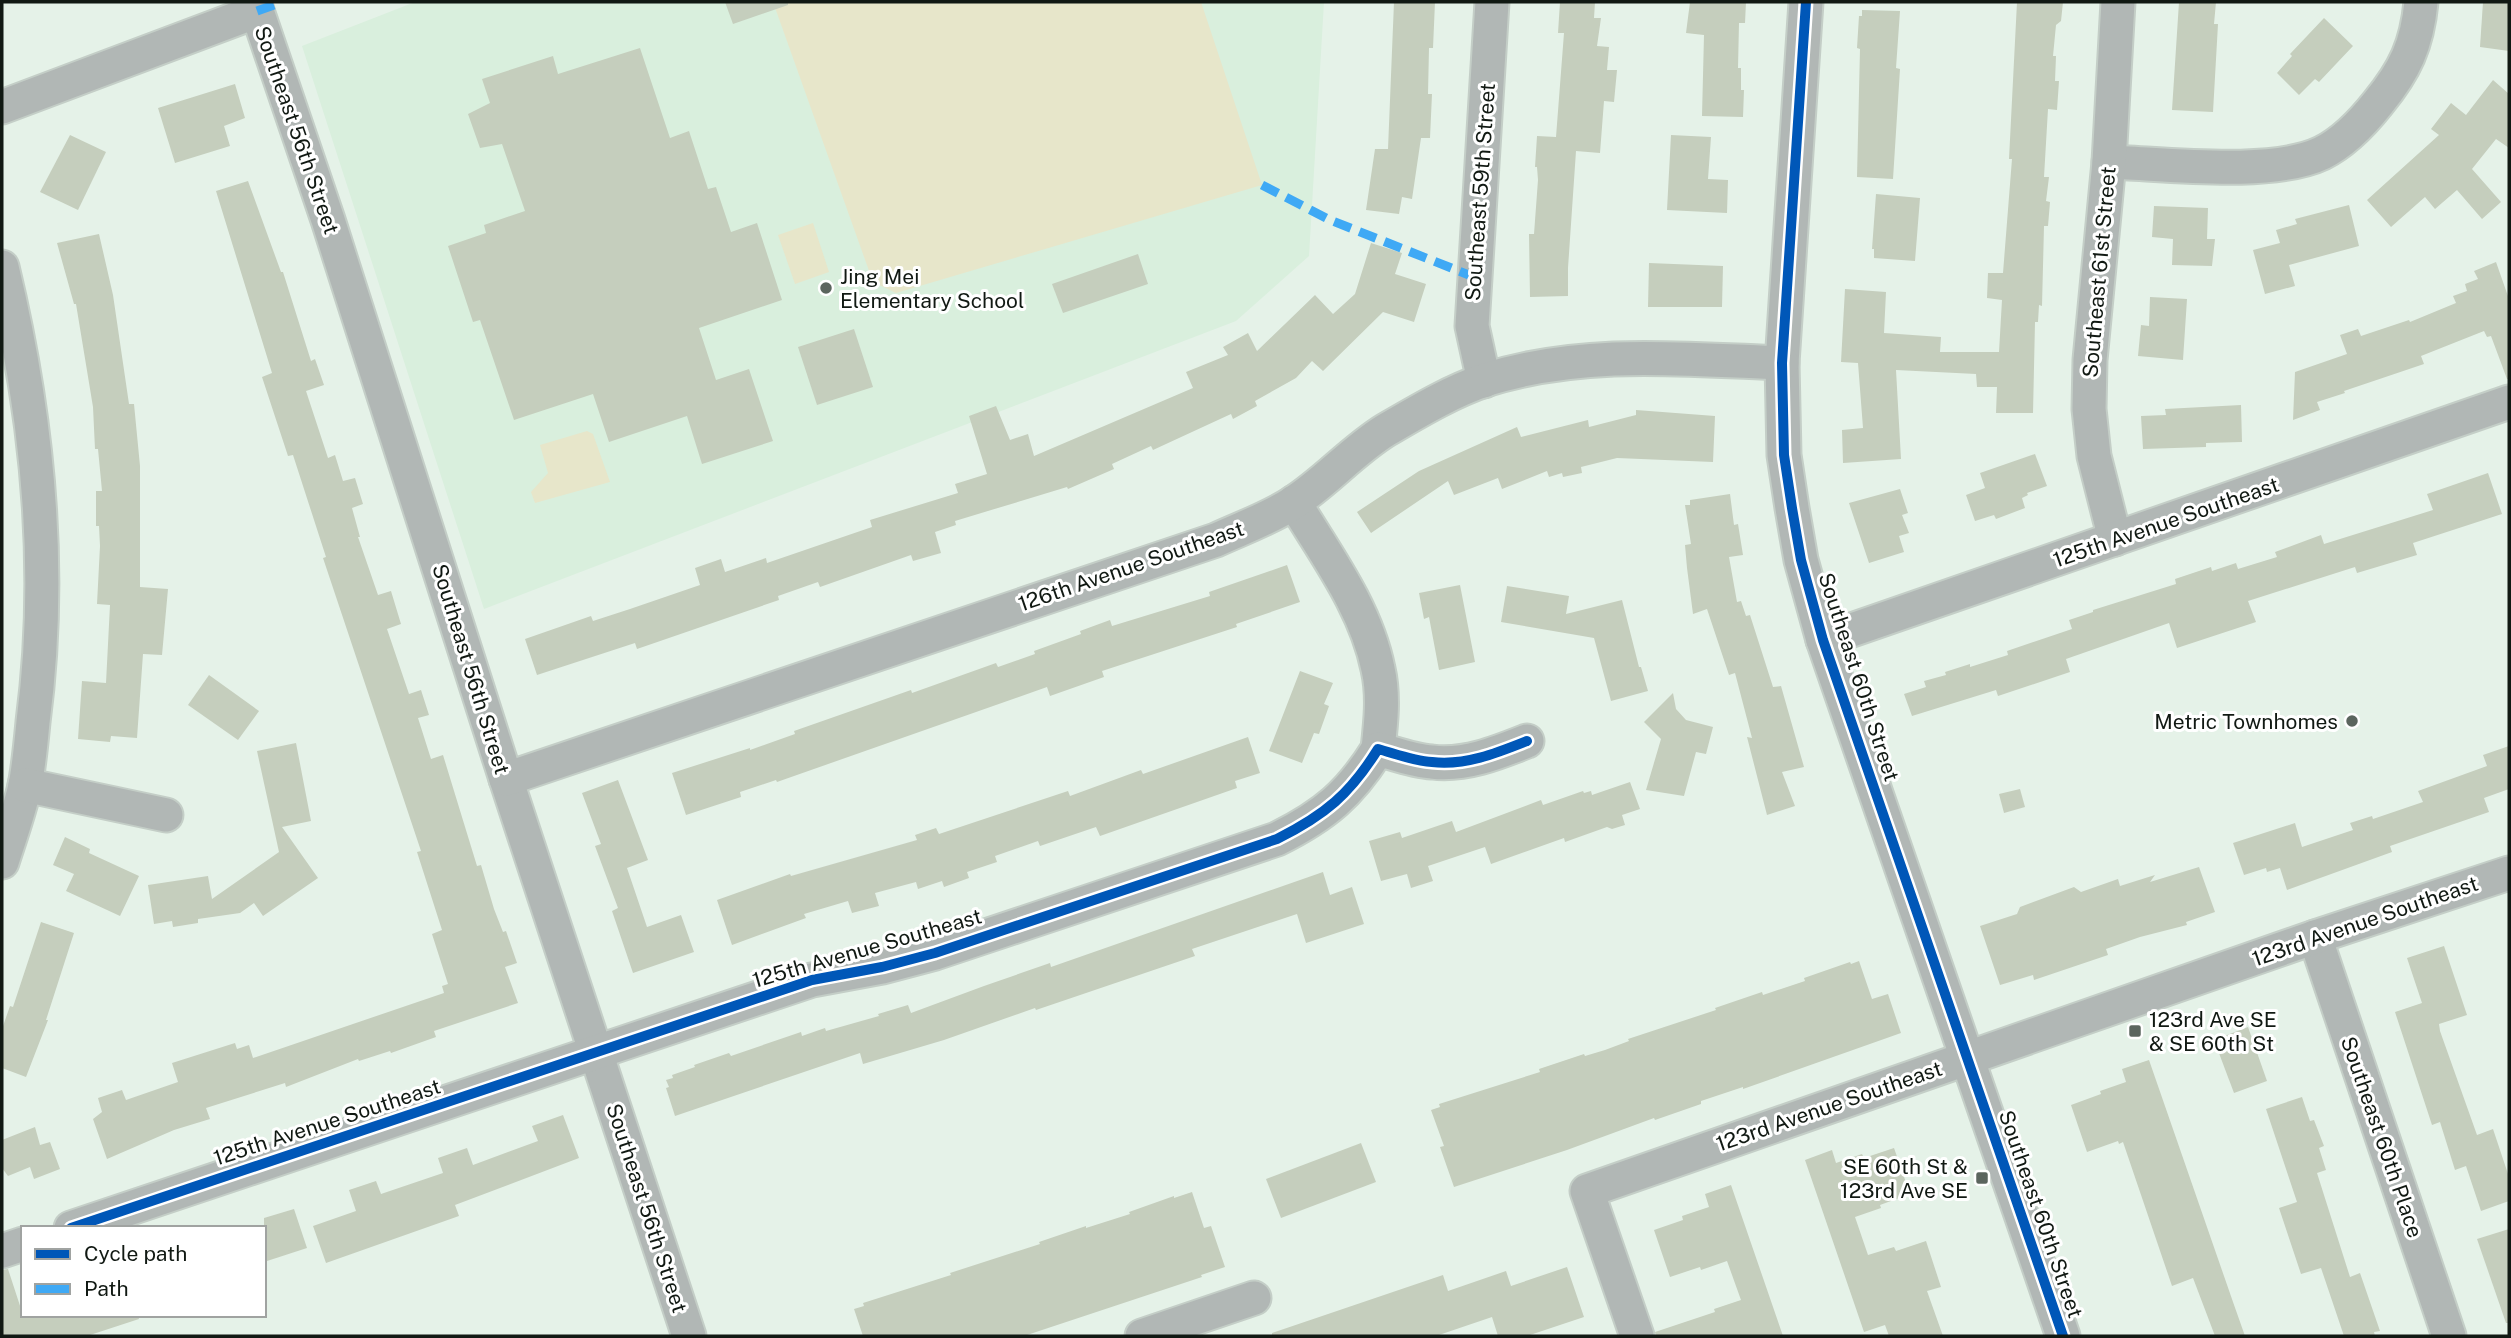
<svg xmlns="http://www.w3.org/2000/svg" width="2511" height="1338" viewBox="0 0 2511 1338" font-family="'Public Sans',sans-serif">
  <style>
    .built { fill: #d9efdd }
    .green { fill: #e7e6ca }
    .building { fill: #c5cebd }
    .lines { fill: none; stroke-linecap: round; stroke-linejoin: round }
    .minor-casing { stroke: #c4cec7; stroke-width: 37 }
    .minor { stroke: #b1b7b5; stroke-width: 33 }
    .quiet { stroke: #3fa9f5; stroke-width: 9; stroke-dasharray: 18 9; stroke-linecap: butt }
    .cycleway-casing { stroke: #fff; stroke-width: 15 }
    .cycleway { stroke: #0057b8; stroke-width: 10 }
    .poi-dot { fill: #5b655e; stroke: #fff; stroke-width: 2.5 }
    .labels { text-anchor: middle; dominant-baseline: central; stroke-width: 6; stroke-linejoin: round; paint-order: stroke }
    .street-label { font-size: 21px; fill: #111913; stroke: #fff }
    .poi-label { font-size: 21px; fill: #111913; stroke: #fff; text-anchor: start }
  </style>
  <rect width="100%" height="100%" fill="#e5f2e8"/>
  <path class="built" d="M 415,2 L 1324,2 L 1309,256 L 1236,321 L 484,609 L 302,46 Z"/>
  <g class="green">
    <path d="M 773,2 L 1201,2 L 1262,185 L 896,293 L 873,282 Z"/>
    <path d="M 813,223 L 829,272 L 795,284 L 778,235 Z"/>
    <path d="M 587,431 L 593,434 L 610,482 L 535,503 L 531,492 L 548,473 L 540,445 Z"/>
  </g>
  <g class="building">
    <path d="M 725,2 L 788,2 L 788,5 L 733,24 Z"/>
    <path d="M 1394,2 L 1435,2 L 1433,48 L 1429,48 L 1428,94 L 1432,94 L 1430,138 L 1421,138 L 1412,199 L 1402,197 L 1399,214 L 1366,210 L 1375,149 L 1388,149 Z"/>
    <path d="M 1560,2 L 1595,2 L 1594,18 L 1601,18 L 1597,46 L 1609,47 L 1607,70 L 1617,70 L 1614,102 L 1604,101 L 1600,153 L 1576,151 L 1568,268 L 1568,296 L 1530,297 L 1529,234 L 1534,234 L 1538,180 L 1537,167 L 1535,167 L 1537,136 L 1556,137 L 1564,33 L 1558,33 Z"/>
    <path d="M 1690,2 L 1746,2 L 1745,23 L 1739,23 L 1738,68 L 1741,68 L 1741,90 L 1744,90 L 1743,117 L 1702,116 L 1704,35 L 1686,33 Z"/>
    <path d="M 2017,2 L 2063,2 L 2061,21 L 2056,25 L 2053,56 L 2056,56 L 2055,81 L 2059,81 L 2057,110 L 2048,109 L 2044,177 L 2049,177 L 2046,201 L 2050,202 L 2048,226 L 2044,226 L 2042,306 L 2039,305 L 2038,322 L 2035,322 L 2033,413 L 1996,413 L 1997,387 L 1977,387 L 1976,374 L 1896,370 L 1901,459 L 1843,463 L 1842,430 L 1863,428 L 1858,363 L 1841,362 L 1845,289 L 1886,292 L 1884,333 L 1941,337 L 1940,352 L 1999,352 L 2002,300 L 1987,298 L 1988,273 L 2003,273 L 2012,159 L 2009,159 Z"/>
    <path d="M 2179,2 L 2216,2 L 2214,24 L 2218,24 L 2213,112 L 2172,110 Z"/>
    <path d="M 2483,2 L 2509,2 L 2509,51 L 2480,47 Z"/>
    <path d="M 1862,10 L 1900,11 L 1896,68 L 1900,69 L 1893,179 L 1857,177 L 1860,49 L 1857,48 L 1859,16 L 1862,16 Z"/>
    <path d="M 2324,18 L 2353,46 L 2319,82 L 2315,79 L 2299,95 L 2277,73 L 2292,56 L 2290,54 Z"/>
    <path d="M 640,48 L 670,138 L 689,131 L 708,189 L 716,187 L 731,232 L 757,223 L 782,300 L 699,328 L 716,380 L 749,369 L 773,441 L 702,464 L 687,416 L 609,442 L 593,394 L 514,420 L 480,320 L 473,322 L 448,246 L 486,233 L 484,225 L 525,211 L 502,144 L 480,148 L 468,114 L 490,103 L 482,79 L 553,56 L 558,74 Z"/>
    <path d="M 2493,80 L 2509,94 L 2509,148 L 2496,139 L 2472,169 L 2501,202 L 2482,219 L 2457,190 L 2435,209 L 2425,197 L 2391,227 L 2367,200 L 2439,135 L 2431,129 L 2451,103 L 2466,115 Z"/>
    <path d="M 235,84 L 245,118 L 224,126 L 230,146 L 175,163 L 158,108 Z"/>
    <path d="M 70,135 L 106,152 L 78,210 L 40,192 Z"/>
    <path d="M 1671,135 L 1711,137 L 1708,179 L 1728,180 L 1727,213 L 1667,210 Z"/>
    <path d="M 248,181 L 281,272 L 283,272 L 311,361 L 315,359 L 324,385 L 306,391 L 328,458 L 335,455 L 343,481 L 355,478 L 363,504 L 352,508 L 360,537 L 358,537 L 378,595 L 391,591 L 401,624 L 387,629 L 409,694 L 421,690 L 429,715 L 418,718 L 431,759 L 443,755 L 477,866 L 481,865 L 494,909 L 503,932 L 506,931 L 517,963 L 505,967 L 518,1003 L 434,1031 L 436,1037 L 391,1053 L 390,1051 L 359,1061 L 358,1059 L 286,1087 L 285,1083 L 206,1108 L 210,1119 L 174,1130 L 107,1159 L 93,1119 L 102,1112 L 98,1098 L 122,1090 L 126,1100 L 178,1082 L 172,1063 L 235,1043 L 237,1049 L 249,1045 L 253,1058 L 444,993 L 442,986 L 448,984 L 432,934 L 442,930 L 417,852 L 421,851 L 323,558 L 326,557 L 293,455 L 288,456 L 262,377 L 272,373 L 216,191 Z"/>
    <path d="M 1876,194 L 1920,198 L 1915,261 L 1874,258 L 1874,249 L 1872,249 Z"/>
    <path d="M 2349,205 L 2359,246 L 2289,265 L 2295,286 L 2265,294 L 2253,250 L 2280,243 L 2276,230 L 2297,224 L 2295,219 Z"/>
    <path d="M 2154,206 L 2208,208 L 2207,239 L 2215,239 L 2212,266 L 2172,265 L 2173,239 L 2152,237 Z"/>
    <path d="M 99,234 L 113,295 L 129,404 L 134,404 L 140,466 L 140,587 L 168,589 L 162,655 L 143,654 L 137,738 L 111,736 L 110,742 L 78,739 L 82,681 L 106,683 L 110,605 L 97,604 L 100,546 L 99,526 L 96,526 L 96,491 L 102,491 L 98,449 L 95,449 L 93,407 L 76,304 L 74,304 L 57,243 Z"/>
    <path d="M 1371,243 L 1402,253 L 1395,274 L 1426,284 L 1414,322 L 1383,312 L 1323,371 L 1312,361 L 1296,378 L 1255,401 L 1257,406 L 1233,419 L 1231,414 L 1153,450 L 1151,446 L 1112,464 L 1114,469 L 1068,489 L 1067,487 L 955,521 L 956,525 L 935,532 L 941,553 L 913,561 L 911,555 L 820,587 L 818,582 L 778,596 L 779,600 L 637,649 L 635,643 L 537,675 L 525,639 L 591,616 L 593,621 L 630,609 L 700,585 L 695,568 L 721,559 L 725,572 L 766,558 L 767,563 L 872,527 L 870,520 L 958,493 L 955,484 L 987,474 L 969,416 L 996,406 L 1010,440 L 1028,434 L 1034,456 L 1193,388 L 1186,372 L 1228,355 L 1223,347 L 1248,333 L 1257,351 L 1315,295 L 1333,314 L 1355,294 Z"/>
    <path d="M 1138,254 L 1148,284 L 1063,313 L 1052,284 Z"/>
    <path d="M 2496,262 L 2509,299 L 2509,379 L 2507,379 L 2491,336 L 2487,337 L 2484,331 L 2421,356 L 2424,364 L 2344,391 L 2345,393 L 2317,402 L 2320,410 L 2293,420 L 2295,372 L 2347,354 L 2340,335 L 2358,329 L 2361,336 L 2409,320 L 2410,322 L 2456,303 L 2453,296 L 2467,291 L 2465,284 L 2478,279 L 2474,271 Z"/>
    <path d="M 1649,263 L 1723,266 L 1722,307 L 1648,307 Z"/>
    <path d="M 2150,297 L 2187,299 L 2183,360 L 2138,356 L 2141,325 L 2149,326 Z"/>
    <path d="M 854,329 L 873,387 L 817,405 L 798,347 Z"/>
    <path d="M 2241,405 L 2242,442 L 2206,443 L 2206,447 L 2143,449 L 2141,416 L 2166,415 L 2165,409 Z"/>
    <path d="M 1636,410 L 1715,416 L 1713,462 L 1617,458 L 1581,467 L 1582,473 L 1563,477 L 1562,473 L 1549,477 L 1547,471 L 1502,489 L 1498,478 L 1454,495 L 1448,481 L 1371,533 L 1357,512 L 1419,471 L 1517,427 L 1521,437 L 1588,420 L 1589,427 L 1636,415 Z"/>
    <path d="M 2035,454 L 2047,486 L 2027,493 L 2028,495 L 2022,498 L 2025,508 L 1996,519 L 1994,515 L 1975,521 L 1966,495 L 1985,488 L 1980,473 Z"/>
    <path d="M 2488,473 L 2502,514 L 2413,543 L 2417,555 L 2357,573 L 2355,567 L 2248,601 L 2256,622 L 2177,648 L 2169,623 L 2066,659 L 2070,672 L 1998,696 L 1996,690 L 1912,716 L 1904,694 L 1926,687 L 1924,681 L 1946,675 L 1945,672 L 1970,664 L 1970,667 L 2008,655 L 2007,651 L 2072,629 L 2069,620 L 2093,612 L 2093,610 L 2176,584 L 2175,579 L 2211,567 L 2212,571 L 2236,563 L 2238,569 L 2277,557 L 2275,552 L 2321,535 L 2324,544 L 2433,510 L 2427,494 Z"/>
    <path d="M 1900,489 L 1908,513 L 1902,515 L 1909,533 L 1899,536 L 1904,552 L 1869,563 L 1849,503 Z"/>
    <path d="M 1730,494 L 1734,525 L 1738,524 L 1743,555 L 1729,557 L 1737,602 L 1741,601 L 1746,616 L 1750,615 L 1773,687 L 1781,686 L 1804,767 L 1782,772 L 1795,806 L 1767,815 L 1747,737 L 1752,738 L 1735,673 L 1729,675 L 1707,609 L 1693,614 L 1687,568 L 1685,545 L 1691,544 L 1685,505 L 1690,505 L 1690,500 Z"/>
    <path d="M 1287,565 L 1300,602 L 1236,624 L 1237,627 L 1102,671 L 1104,677 L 1050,696 L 1047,687 L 777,782 L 776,780 L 740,792 L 741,797 L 686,815 L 672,773 L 750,748 L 750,750 L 795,734 L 794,731 L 911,690 L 912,693 L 996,663 L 998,667 L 1035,654 L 1034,651 L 1081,634 L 1080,631 L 1110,620 L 1112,626 L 1210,596 L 1209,592 Z"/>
    <path d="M 1460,585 L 1475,662 L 1439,670 L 1429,617 L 1424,619 L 1419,593 Z"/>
    <path d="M 1507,586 L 1569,596 L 1566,614 L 1622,600 L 1639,667 L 1641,667 L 1648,691 L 1611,701 L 1594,638 L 1501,622 Z"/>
    <path d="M 1300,671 L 1333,683 L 1324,704 L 1329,706 L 1319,734 L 1314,733 L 1302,763 L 1269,751 Z"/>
    <path d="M 209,675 L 259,711 L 238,740 L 188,705 Z"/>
    <path d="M 1673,693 L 1676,709 L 1686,720 L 1713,727 L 1706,754 L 1696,752 L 1684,796 L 1646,790 L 1661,739 L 1644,722 Z"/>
    <path d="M 1248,737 L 1260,773 L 1235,781 L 1237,788 L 1100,836 L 1096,827 L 1040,846 L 1038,841 L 995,856 L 997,862 L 967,872 L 969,878 L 944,887 L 942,881 L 918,889 L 916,882 L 875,893 L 879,906 L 852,913 L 848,901 L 804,914 L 806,918 L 732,945 L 717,900 L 790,874 L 791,876 L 917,840 L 915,835 L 936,828 L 939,834 L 1068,791 L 1070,796 L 1141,770 L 1143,774 Z"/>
    <path d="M 296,743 L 311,821 L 282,827 L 318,878 L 263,916 L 254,903 L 240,913 L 198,919 L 198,923 L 173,927 L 172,921 L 154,924 L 148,885 L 208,876 L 212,899 L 279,852 L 257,751 Z"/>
    <path d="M 2509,746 L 2509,789 L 2484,798 L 2489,812 L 2390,846 L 2392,852 L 2287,890 L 2280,868 L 2267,872 L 2266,868 L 2244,875 L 2233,843 L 2295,823 L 2302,847 L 2353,830 L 2350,823 L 2372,816 L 2373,819 L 2423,802 L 2418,791 L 2487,766 L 2483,755 Z"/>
    <path d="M 618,780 L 648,860 L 627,868 L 647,927 L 681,915 L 694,952 L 633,973 L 612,911 L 618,908 L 595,846 L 601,844 L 582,793 Z"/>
    <path d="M 1630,782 L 1640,809 L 1622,815 L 1625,825 L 1612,829 L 1607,827 L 1565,842 L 1564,838 L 1491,864 L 1485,847 L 1428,866 L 1433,881 L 1411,888 L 1407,874 L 1381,881 L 1369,841 L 1400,832 L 1402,838 L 1452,821 L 1456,832 L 1541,800 L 1543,805 L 1583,791 L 1584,793 L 1591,791 L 1592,795 Z"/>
    <path d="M 2020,789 L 2025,807 L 2004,813 L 1999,794 Z"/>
    <path d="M 65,837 L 90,849 L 89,853 L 139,876 L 120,916 L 66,891 L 74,874 L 53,865 Z"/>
    <path d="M 2199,867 L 2215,912 L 2186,922 L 2187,925 L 2140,937 L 2106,949 L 2108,955 L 2034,980 L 2033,975 L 2000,985 L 1980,926 L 2017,914 L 2020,907 L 2074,887 L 2081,892 L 2118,879 L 2120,886 L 2155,875 L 2150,882 Z"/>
    <path d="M 1323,872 L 1330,895 L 1352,887 L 1364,924 L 1306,943 L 1297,914 L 1192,949 L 1195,956 L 1036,1010 L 1035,1008 L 944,1040 L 863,1064 L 860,1053 L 675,1116 L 666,1088 L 669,1087 L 666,1080 L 673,1078 L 672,1075 L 695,1067 L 694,1065 L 729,1053 L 731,1056 L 801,1032 L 802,1036 L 825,1028 L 826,1031 L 879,1016 L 878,1014 L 908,1005 L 911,1013 L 984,986 L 1050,963 L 1051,967 Z"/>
    <path d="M 41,922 L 74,933 L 46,1020 L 48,1020 L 26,1077 L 2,1068 L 2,1029 L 10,1006 L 13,1007 Z"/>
    <path d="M 2444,946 L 2467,1015 L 2439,1024 L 2440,1031 L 2477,1135 L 2493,1129 L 2509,1177 L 2509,1201 L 2481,1211 L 2466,1166 L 2455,1170 L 2440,1122 L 2432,1125 L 2395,1012 L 2422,1003 L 2407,958 Z"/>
    <path d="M 1859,961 L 1872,999 L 1888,994 L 1901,1033 L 1743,1089 L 1743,1087 L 1701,1101 L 1701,1104 L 1655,1120 L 1654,1118 L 1567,1150 L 1454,1187 L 1440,1147 L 1444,1146 L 1431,1110 L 1440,1107 L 1439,1104 L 1540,1072 L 1539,1069 L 1584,1054 L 1585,1056 L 1605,1050 L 1629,1041 L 1628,1039 L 1716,1010 L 1715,1008 L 1762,992 L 1763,995 L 1805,981 L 1804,978 L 1850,962 L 1851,964 Z"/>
    <path d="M 2248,1027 L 2267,1081 L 2234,1093 L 2214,1040 Z"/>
    <path d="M 2149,1060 L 2233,1302 L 2245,1336 L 2215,1336 L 2193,1278 L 2172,1286 L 2123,1142 L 2119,1144 L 2118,1141 L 2087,1152 L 2071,1105 L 2101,1094 L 2100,1091 L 2126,1082 L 2122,1069 Z"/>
    <path d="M 2302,1097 L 2310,1121 L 2314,1120 L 2324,1146 L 2319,1148 L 2326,1170 L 2317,1173 L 2350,1277 L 2360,1273 L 2380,1331 L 2374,1332 L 2375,1336 L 2344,1336 L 2321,1268 L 2301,1274 L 2279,1208 L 2297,1202 L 2266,1109 Z"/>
    <path d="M 563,1115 L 579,1158 L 455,1205 L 459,1216 L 326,1263 L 313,1226 L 356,1211 L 349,1190 L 376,1181 L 381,1194 L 443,1173 L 438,1158 L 467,1148 L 473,1165 L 538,1141 L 532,1126 Z"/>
    <path d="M 35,1127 L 40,1145 L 50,1142 L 60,1169 L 34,1179 L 30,1167 L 8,1176 L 2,1168 L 2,1140 Z"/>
    <path d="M 1361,1143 L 1376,1182 L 1281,1218 L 1266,1179 Z"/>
    <path d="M 1894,1148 L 1910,1194 L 1880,1205 L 1881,1208 L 1855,1217 L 1868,1255 L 1894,1247 L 1896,1251 L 1926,1241 L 1941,1287 L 1927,1291 L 1943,1336 L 1889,1336 L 1885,1325 L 1864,1332 L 1805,1160 L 1832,1150 L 1836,1163 L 1862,1154 L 1864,1158 Z"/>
    <path d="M 1731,1185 L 1783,1336 L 1656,1336 L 1655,1332 L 1715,1312 L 1714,1309 L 1741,1300 L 1727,1261 L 1701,1270 L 1700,1267 L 1670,1277 L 1654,1230 L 1683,1220 L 1682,1216 L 1709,1207 L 1705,1194 Z"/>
    <path d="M 1192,1192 L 1204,1228 L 1211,1226 L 1225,1267 L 1201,1275 L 1202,1277 L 1024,1336 L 863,1336 L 854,1309 L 864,1306 L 863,1303 L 951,1275 L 950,1273 L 1040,1244 L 1039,1242 L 1086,1226 L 1086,1228 L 1130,1214 L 1129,1212 L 1174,1196 L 1174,1198 Z"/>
    <path d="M 294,1209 L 307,1248 L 264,1262 L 264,1218 Z"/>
    <path d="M 2509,1229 L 2509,1323 L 2506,1323 L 2477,1239 Z"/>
    <path d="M 1567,1267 L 1584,1317 L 1527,1336 L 1498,1336 L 1492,1317 L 1436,1336 L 1272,1336 L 1272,1333 L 1443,1275 L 1448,1291 L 1506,1271 L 1511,1286 Z"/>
    <path d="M 8,1269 L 23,1315 L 138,1315 L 139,1319 L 87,1336 L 2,1336 L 2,1270 Z"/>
  </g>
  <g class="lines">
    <g class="minor-casing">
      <g id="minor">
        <path d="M 254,2 L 328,220 L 506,779 L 689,1336"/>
        <path d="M 1806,2 L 1782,363 L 1784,455 L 1792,508 L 1801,560 L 1823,640 L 2063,1336"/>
        <path d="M 2,107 L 257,11"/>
        <path d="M 2109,162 C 2166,164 2272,177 2322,153 C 2344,142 2363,122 2378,103 C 2405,70 2417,45 2421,2"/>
        <path d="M 2,267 C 38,417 53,570 33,722 C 31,743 29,765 25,786 C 19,812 10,837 2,862"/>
        <path d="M 1484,381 L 1472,326 L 1492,2"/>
        <path d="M 1294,502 C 1326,555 1366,608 1378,669 C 1384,695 1381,722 1378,749"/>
        <path d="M 2115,539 L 2094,456 L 2089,409 L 2090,360 L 2109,162 L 2118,2"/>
        <path d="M 1823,640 L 2509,402"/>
        <path d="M 506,779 L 1216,540 C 1242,528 1270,518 1293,503 C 1326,482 1352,451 1386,430 C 1417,412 1450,392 1485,380 C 1582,349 1683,359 1782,363"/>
        <path d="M 25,785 L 166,815"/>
        <path d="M 2315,937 L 2449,1336"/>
        <path d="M 71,1228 L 812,980 L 882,967 L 935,953 L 1277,839 C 1325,815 1350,794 1378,749 C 1396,754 1414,761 1432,762 C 1465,766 1497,753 1527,741"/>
        <path d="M 2,1251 L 23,1244"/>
        <path d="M 1142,1336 L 1254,1298"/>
        <path d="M 1637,1336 L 1587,1191 L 2315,937 L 2509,873"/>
      </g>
    </g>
    <use href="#minor" class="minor"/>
    <g class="quiet">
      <path d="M 257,11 L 282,2"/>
      <path d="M 1262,185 L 1330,220 L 1474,277"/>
    </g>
    <g class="cycleway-casing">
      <g id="cycleway">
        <path d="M 1806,2 L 1782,363 L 1784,455 L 1792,508 L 1801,560 L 1823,640 L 2063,1336"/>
        <path d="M 71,1228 L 812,980 L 882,967 L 935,953 L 1277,839 C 1325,815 1350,794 1378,749 C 1396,754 1414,761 1432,762 C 1465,766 1497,753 1527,741"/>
      </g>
    </g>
    <use href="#cycleway" class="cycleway"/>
  </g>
  <g class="poi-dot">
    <circle cx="826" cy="288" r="7"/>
    <circle cx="2352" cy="721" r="7"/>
    <rect x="2128" y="1024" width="14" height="14" rx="3.5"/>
    <rect x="1975" y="1171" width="14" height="14" rx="3.5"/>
  </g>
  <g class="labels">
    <g class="street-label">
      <text transform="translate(297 130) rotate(71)">Southeast 56th Street</text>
      <text transform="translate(1480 192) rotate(-86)">Southeast 59th Street</text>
      <text transform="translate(2099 272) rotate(-85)">Southeast 61st Street</text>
      <text transform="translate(2166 522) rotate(-19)">125th Avenue Southeast</text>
      <text transform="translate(1131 566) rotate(-19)">126th Avenue Southeast</text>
      <text transform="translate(471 669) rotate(73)">Southeast 56th Street</text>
      <text transform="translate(1859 677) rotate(72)">Southeast 60th Street</text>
      <text transform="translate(2365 921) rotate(-19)">123rd Avenue Southeast</text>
      <text transform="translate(867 948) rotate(-16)">125th Avenue Southeast</text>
      <text transform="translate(1829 1106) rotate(-19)">123rd Avenue Southeast</text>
      <text transform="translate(327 1122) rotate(-18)">125th Avenue Southeast</text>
      <text transform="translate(2382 1137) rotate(71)">Southeast 60th Place</text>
      <text transform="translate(647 1208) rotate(72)">Southeast 56th Street</text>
      <text transform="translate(2041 1214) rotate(71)">Southeast 60th Street</text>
    </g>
    <g class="poi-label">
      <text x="840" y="276">Jing Mei<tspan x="840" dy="24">Elementary School</tspan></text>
      <text x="2338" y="721" text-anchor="end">Metric Townhomes</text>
      <text x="2149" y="1019">123rd Ave SE<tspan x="2149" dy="24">&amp; SE 60th St</tspan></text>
      <text x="1968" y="1166" text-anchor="end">SE 60th St &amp;<tspan x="1968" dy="24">123rd Ave SE</tspan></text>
    </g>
  </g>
  <rect width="2511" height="1338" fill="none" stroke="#111913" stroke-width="7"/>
  <rect x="21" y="1226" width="245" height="91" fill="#ffffff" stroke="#a0a3a1" stroke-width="2"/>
  <rect x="35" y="1249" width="35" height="10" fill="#0057b8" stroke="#a0a3a1" stroke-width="2"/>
  <text x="84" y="1261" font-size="21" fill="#111913">Cycle path</text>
  <rect x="35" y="1284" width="35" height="10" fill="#3fa9f5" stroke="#a0a3a1" stroke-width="2"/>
  <text x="84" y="1296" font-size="21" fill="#111913">Path</text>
</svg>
